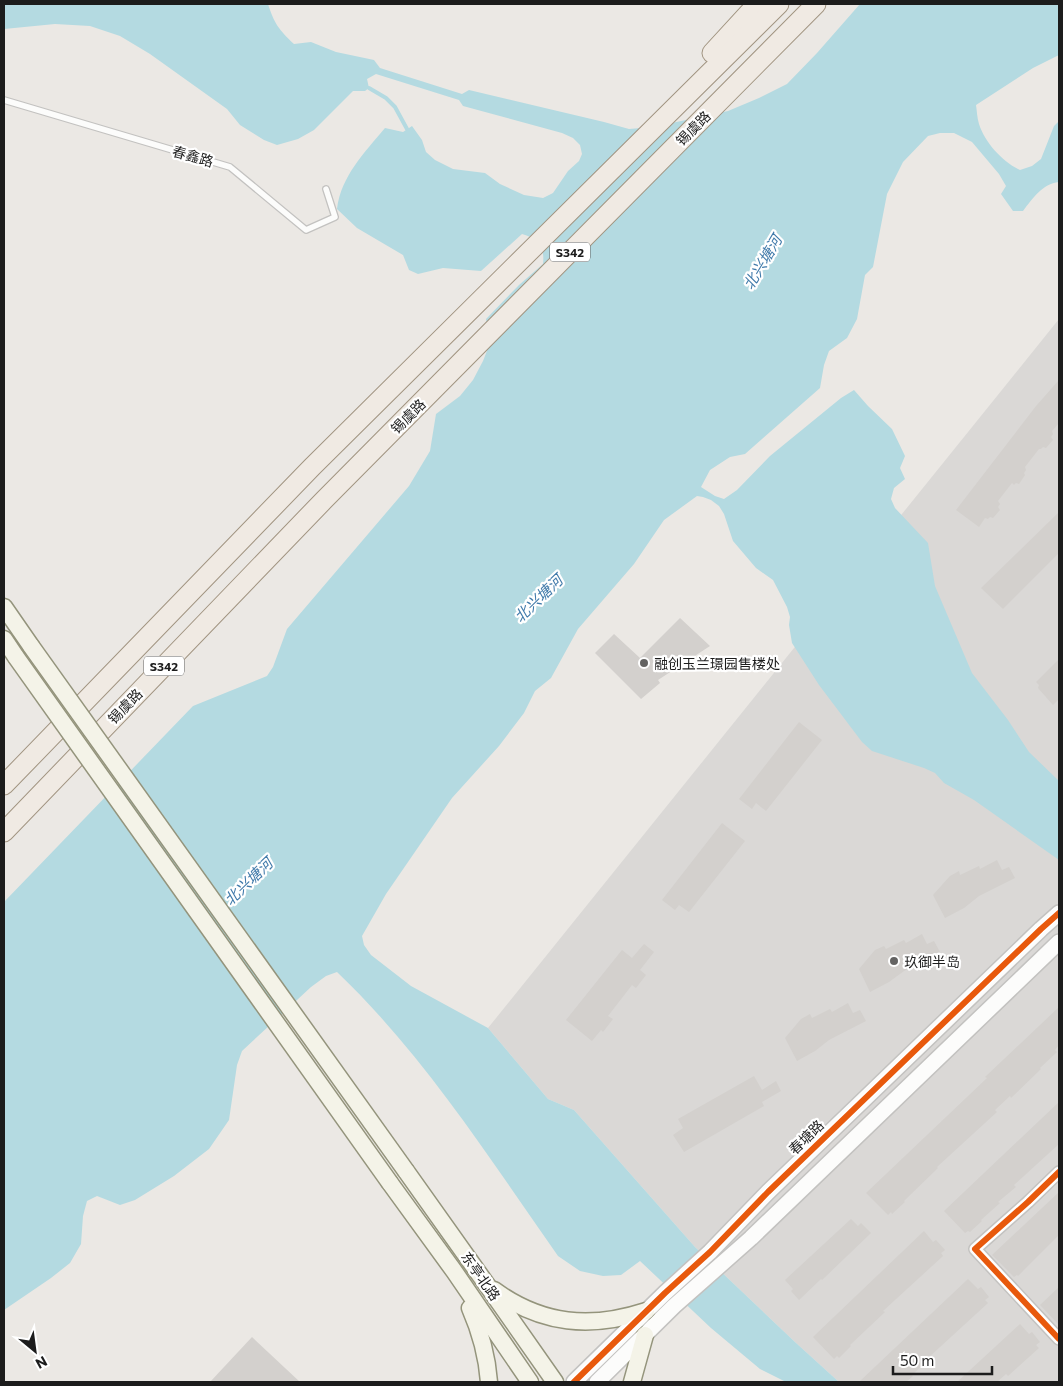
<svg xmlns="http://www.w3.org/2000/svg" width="1063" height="1386" viewBox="0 0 1063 1386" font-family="Commissioner,'Noto Sans SC',sans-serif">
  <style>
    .residential { fill: #dad8d6 }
    .water { fill: #b4dae1 }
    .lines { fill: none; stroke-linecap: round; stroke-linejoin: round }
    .stream { stroke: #b4dae1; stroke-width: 4 }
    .building { fill: #d3d0cd }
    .service-casing { stroke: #c3c2c0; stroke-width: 8 }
    .minor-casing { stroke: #c3c2c0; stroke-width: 14 }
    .tertiary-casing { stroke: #c3c2c0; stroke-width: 18 }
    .secondary-casing { stroke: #94947c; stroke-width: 19 }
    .primary-casing { stroke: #a19481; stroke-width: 21 }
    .service { stroke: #fcfcfb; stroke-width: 5.5 }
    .minor { stroke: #fcfcfb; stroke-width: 11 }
    .tertiary { stroke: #fcfcfb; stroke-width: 15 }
    .secondary { stroke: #f4f3e8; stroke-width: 16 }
    .primary { stroke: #f0eae3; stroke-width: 19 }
    .secondary-bridge-casing { stroke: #94947c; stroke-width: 19; stroke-linecap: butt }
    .secondary-bridge { stroke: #f4f3e8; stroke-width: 16 }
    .cycleway-casing { stroke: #fff; stroke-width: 9 }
    .cycleway { stroke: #e8590c; stroke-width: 6 }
    .poi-dot { fill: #646362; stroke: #fff; stroke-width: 2 }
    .labels { text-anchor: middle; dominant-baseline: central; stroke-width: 4.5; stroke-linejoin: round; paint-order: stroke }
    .shield { fill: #fff; stroke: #606060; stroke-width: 1 }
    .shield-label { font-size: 12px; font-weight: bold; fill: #1c1c1c }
    .street-label { font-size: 14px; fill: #1c1c1c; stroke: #fff }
    .poi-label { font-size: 14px; fill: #1c1c1c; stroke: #fff; text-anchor: start }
    .water-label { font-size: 15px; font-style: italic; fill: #407aaa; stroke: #fff }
  </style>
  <rect width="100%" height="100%" fill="#ebe8e4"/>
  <path class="residential" d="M 1059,319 L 1059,1382 L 839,1382 L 795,1342 L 695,1247 L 574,1110 L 548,1099 L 488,1028 Z"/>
  <path class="water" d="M 4,4 L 268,4 C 274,23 279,30 294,44 L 311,42 L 336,52 L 374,60 L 380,68 L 462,94 L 469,90 L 604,122 L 629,129 L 653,127 L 728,111 L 759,98 L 787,84 L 817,53 L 860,4 L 1059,4 L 1059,55 L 1033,68 L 976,105 C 977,111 977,118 979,124 C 985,143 1003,162 1020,170 L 1032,166 L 1041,159 L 1054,126 L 1059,121 L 1059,182 C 1042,184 1033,198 1023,211 L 1013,211 L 1001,194 L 1006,186 L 999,174 L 972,142 L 954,133 L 940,133 L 928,136 L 903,162 L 887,194 L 873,267 L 865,275 L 857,319 L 847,338 L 829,351 L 824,365 L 820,388 L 745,454 L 730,457 L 710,470 L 701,487 L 715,496 L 724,499 L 737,490 L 770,456 L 841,398 L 854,390 L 868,406 L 892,429 L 905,456 L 900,468 L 905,479 L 894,488 L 891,499 L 895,508 L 928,543 L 935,586 L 972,673 L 1008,720 L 1029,752 L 1059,781 L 1059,860 L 974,800 L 944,783 L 935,773 L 924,768 L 872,751 L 862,742 L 819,685 L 792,643 L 789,625 L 790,617 L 787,607 L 773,580 L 756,568 L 733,541 L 724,514 L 719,506 L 711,500 L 703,497 L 697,496 L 664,520 L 634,564 L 578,629 L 551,678 L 535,691 L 524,713 L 499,746 L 452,798 L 386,894 L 362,936 L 364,945 L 371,955 L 411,986 L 488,1028 L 548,1099 L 574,1110 L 695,1247 L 795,1342 L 839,1382 L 786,1382 L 760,1369 L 711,1328 L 640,1261 L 621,1275 L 603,1276 L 580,1271 L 558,1256 C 489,1158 424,1055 337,972 L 326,976 L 311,987 L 242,1051 L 237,1065 L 229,1120 L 209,1149 L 174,1176 L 135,1200 L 120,1205 L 97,1196 L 87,1201 L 83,1216 L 81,1244 L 70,1263 L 51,1278 L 4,1310 L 4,902 L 193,706 L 267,676 L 273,667 L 287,629 L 409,486 L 430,451 L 436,414 L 460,396 L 473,380 L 483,361 L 490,343 L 486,319 L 519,285 L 543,264 C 545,247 538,238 522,234 L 481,271 L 443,268 L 418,274 L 409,270 L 403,255 L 357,228 L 337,209 C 341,176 365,152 385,128 L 403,132 L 412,126 L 422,140 L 426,152 L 435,160 L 453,169 L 485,173 L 500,184 L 524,195 L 543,198 L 553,193 L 568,171 L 579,161 L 582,154 L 580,145 L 573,138 L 562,133 L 463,106 L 459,100 L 376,74 L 367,79 L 369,88 L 365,91 L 353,91 L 314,130 L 298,139 L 277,145 L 264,140 L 240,125 L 227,109 L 150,54 L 120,36 L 90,26 L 55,24 L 4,29 Z"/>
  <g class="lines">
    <path class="stream" d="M 369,88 L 386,98 L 395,107 L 407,129"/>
  </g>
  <g class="building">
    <path d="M 1059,380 L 1059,423 L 1052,431 L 1053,434 L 1051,437 L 1053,440 L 1046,448 L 1043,447 L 1041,449 L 1039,449 L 1025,467 L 1026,470 L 1024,473 L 1025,475 L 1019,484 L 1016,483 L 1014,485 L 1012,483 L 998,501 L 1000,504 L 998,507 L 1000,510 L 993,518 L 990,517 L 988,519 L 985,518 L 979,527 L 956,510 L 1036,406 Z"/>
    <path d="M 1059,512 L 1059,553 L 1003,609 L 981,588 Z"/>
    <path d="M 680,618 L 710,646 L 658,680 L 660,683 L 641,699 L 595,653 L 614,634 L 640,658 Z"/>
    <path d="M 1059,659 L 1059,699 L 1053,705 L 1038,688 L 1039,685 L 1036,682 Z"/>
    <path d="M 799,722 L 822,740 L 766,811 L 756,803 L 752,809 L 739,799 Z"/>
    <path d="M 722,823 L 745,841 L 689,912 L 679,905 L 675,910 L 662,900 Z"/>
    <path d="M 997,860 L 1002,870 L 1009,867 L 1015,878 L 979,896 L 964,908 L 945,918 L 933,895 L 950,876 L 959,871 L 960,875 L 979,866 L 980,869 Z"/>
    <path d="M 922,934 L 927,944 L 934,941 L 940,952 L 904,971 L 889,982 L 870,992 L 859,969 L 875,950 L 884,946 L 886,949 L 904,940 L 906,943 Z"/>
    <path d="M 644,944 L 654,952 L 640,970 L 646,975 L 636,988 L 632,985 L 608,1016 L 613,1019 L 603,1032 L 601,1030 L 592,1041 L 566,1020 L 622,950 L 632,958 Z"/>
    <path d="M 848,1003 L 853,1013 L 860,1010 L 866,1021 L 829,1040 L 815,1051 L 797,1061 L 785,1038 L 801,1019 L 810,1014 L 812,1018 L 830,1009 L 832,1012 Z"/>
    <path d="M 1059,1007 L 1059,1045 L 1055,1050 L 1057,1052 L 1040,1068 L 1041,1069 L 1011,1098 L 1010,1096 L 995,1110 L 997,1112 L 937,1167 L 938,1168 L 904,1201 L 905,1202 L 892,1214 L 891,1212 L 888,1215 L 866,1193 L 987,1078 L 985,1077 Z"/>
    <path d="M 754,1076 L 762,1090 L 776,1081 L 781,1091 L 762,1102 L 764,1106 L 684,1152 L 673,1135 L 683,1128 L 678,1119 Z"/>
    <path d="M 1059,1102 L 1059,1144 L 1014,1185 L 1016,1187 L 998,1202 L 1000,1203 L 981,1220 L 982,1221 L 970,1232 L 968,1231 L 965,1233 L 944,1211 Z"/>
    <path d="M 1059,1192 L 1059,1235 L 1018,1276 L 1017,1275 L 1014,1277 L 992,1255 Z"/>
    <path d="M 851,1219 L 858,1226 L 861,1223 L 871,1233 L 822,1280 L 821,1279 L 799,1300 L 791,1291 L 793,1289 L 785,1280 Z"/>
    <path d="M 924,1231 L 933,1242 L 936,1240 L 945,1250 L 941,1253 L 943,1256 L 883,1311 L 885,1312 L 850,1345 L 851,1346 L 839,1358 L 837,1356 L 834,1359 L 813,1337 Z"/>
    <path d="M 968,1279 L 978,1289 L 981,1287 L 989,1297 L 985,1300 L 988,1303 L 928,1358 L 929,1359 L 912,1375 L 913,1376 L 906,1382 L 859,1382 Z"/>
    <path d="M 1059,1287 L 1059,1325 L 1040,1305 Z"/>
    <path d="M 1020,1324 L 1029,1334 L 1032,1332 L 1040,1342 L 1036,1345 L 1039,1348 L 1008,1376 L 1006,1374 L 997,1382 L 957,1382 Z"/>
    <path d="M 252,1337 L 300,1382 L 210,1382 Z"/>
  </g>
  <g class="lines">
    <g class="service-casing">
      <path id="service" d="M 4,100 L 230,167 L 306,230 L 335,217 L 326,189"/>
    </g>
    <g class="minor-casing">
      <path id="minor" d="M 1059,1172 L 1028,1202 L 975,1249 L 1059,1339"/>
    </g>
    <g class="tertiary-casing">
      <g id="tertiary">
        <path d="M 574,1382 L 665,1293 L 710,1252 L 768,1192 L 1041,929 L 1059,913"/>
        <path d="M 597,1382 L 674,1306 L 751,1238 L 1059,942"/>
      </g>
    </g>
    <g class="secondary-casing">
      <g id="secondary">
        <path d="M 4,607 L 31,646"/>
        <path d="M 4,639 L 16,657"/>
        <path d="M 406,1171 L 487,1285 L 555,1382"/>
        <path d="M 390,1183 L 454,1271 L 530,1382"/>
        <path d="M 494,1290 C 542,1325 591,1329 646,1311"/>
        <path d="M 470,1308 C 481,1333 487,1355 489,1382"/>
        <path d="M 632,1382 L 645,1335"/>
      </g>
    </g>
    <g class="primary-casing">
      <g id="primary">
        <path d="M 712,53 L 757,4"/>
        <path d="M 4,785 L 312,467 L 779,4"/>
        <path d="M 4,832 L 324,500 L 816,4"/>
      </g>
    </g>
    <use href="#service" class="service"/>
    <use href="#minor" class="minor"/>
    <use href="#tertiary" class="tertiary"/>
    <use href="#secondary" class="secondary"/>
    <use href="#primary" class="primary"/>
    <g class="secondary-bridge-casing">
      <g id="secondary-bridge">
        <path d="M 31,646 L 406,1171"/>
        <path d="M 16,657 L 390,1183"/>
      </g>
    </g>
    <use href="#secondary-bridge" class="secondary-bridge"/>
    <g class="cycleway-casing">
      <g id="cycleway">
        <path d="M 1059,1172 L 1028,1202 L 975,1249 L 1059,1339"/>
        <path d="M 574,1382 L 665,1293 L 710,1252 L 768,1192 L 1041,929 L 1059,913"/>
      </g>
    </g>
    <use href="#cycleway" class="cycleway"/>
  </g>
  <g class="poi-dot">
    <circle cx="644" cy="663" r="5"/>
    <circle cx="894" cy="961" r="5"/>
  </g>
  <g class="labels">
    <g class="shield">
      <rect x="550" y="242.5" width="40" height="19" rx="4"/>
      <rect x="144" y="656.5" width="40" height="19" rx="4"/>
    </g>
    <g class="shield-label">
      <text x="570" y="252">S342</text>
      <text x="164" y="666">S342</text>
    </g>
    <g class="street-label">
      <text transform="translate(693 128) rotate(-45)">锡虞路</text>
      <text transform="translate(193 156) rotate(16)">春鑫路</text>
      <text transform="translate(408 416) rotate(-45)">锡虞路</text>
      <text transform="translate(125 706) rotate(-46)">锡虞路</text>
      <text transform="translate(806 1137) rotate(-44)">春塘路</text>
      <text transform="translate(481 1276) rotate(55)">东亭北路</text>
    </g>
    <g class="poi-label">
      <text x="654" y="663">融创玉兰璟园售楼处</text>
      <text x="904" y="961">玖御半岛</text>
    </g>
    <g class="water-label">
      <text transform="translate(762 262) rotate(-59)">北兴塘河</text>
      <text transform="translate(538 598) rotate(-44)">北兴塘河</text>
      <text transform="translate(248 881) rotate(-44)">北兴塘河</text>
    </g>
  </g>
  <rect width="1063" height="1386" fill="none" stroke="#1c1c1c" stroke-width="10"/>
  <g transform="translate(35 1351) rotate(151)" stroke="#ffffff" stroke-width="4" paint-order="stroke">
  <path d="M0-4L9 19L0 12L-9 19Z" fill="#1c1c1c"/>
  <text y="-8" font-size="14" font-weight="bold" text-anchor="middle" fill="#1c1c1c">N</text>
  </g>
  <path d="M893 1366v8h99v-8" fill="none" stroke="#1c1c1c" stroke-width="2.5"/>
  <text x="900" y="1366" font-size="15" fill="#1c1c1c" stroke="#ffffff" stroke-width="4" paint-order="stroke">50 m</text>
</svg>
